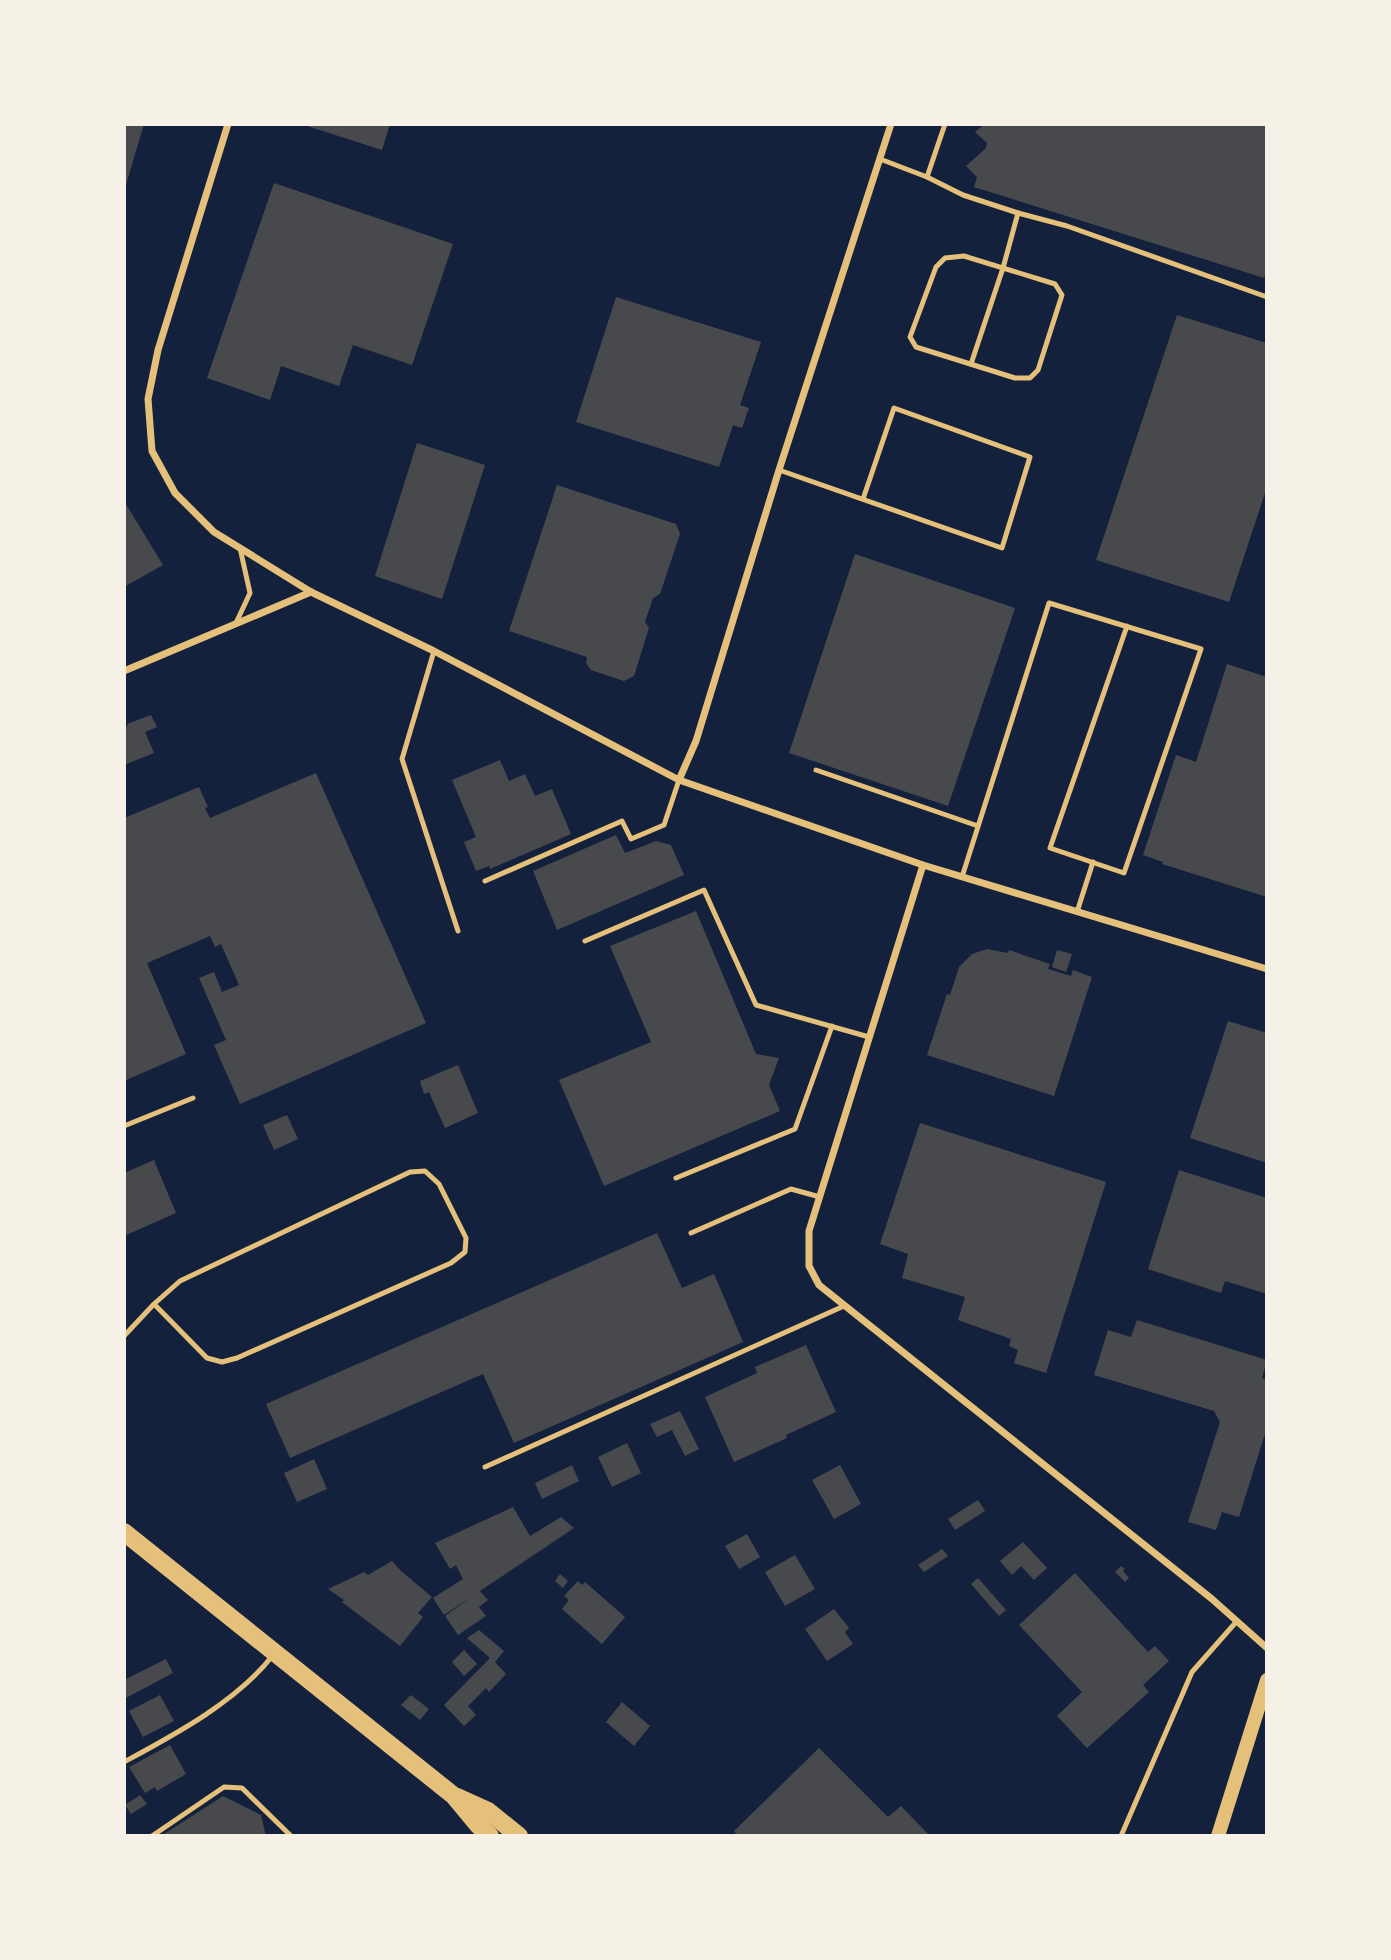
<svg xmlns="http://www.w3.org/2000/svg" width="1391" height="1960" viewBox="0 0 1391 1960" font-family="'Archivo Narrow',sans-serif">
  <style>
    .building { fill: #48494c }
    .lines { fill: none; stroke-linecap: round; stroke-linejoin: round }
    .service { stroke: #e5c07b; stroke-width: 5 }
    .minor { stroke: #e5c07b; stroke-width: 7 }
    .secondary { stroke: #e5c07b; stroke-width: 14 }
    .primary { stroke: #e5c07b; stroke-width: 18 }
  </style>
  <rect width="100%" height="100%" fill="#14213d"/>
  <g class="building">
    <path d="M 124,124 L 144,124 L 125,188 L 124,188 Z"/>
    <path d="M 301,124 L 390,124 L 382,150 Z"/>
    <path d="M 985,124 L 1267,124 L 1267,271 L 1264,278 L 974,187 L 977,177 L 966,166 L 986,148 L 987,143 L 975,132 Z"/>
    <path d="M 274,183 L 453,244 L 412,365 L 353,345 L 339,386 L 281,366 L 270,400 L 207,378 Z"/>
    <path d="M 616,297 L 761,342 L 740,405 L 749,408 L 742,428 L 733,425 L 719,467 L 576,422 Z"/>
    <path d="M 1177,315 L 1267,343 L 1267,487 L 1229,602 L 1096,560 Z"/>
    <path d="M 417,443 L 485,465 L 442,599 L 375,576 Z"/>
    <path d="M 557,485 L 676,524 L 680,534 L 660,594 L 653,598 L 645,622 L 649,628 L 634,676 L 624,681 L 591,670 L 586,663 L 587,657 L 509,631 Z"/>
    <path d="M 124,501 L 163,565 L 124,587 Z"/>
    <path d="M 855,554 L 1015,608 L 948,806 L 789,753 Z"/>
    <path d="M 1227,664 L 1267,677 L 1267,897 L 1162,864 L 1163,862 L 1143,855 L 1176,755 L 1196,762 Z"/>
    <path d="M 151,715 L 157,727 L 145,732 L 154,753 L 124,765 L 124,727 L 128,726 L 127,724 Z"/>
    <path d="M 500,760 L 509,781 L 525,774 L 535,796 L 552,789 L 571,834 L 490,869 L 489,866 L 476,871 L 464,842 L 476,837 L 452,780 Z"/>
    <path d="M 316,773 L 426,1023 L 240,1104 L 214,1045 L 226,1040 L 199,978 L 214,972 L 222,992 L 239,985 L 221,944 L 215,947 L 210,936 L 147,963 L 186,1054 L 124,1081 L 124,818 L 199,787 L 208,807 L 205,808 L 210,818 Z"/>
    <path d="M 616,835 L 625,853 L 656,841 L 671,845 L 684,875 L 557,930 L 533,871 Z"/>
    <path d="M 696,911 L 756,1054 L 779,1058 L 769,1085 L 780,1111 L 604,1186 L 559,1080 L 651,1042 L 610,946 Z"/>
    <path d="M 987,949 L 1008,953 L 1009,950 L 1050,964 L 1048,969 L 1071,976 L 1073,970 L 1092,977 L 1054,1096 L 927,1055 L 947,994 L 950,995 L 959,967 L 972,954 Z"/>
    <path d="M 1057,950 L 1072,954 L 1066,972 L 1052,967 Z"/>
    <path d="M 1228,1021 L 1267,1033 L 1267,1163 L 1190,1138 Z"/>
    <path d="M 458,1065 L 478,1113 L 445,1128 L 429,1092 L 424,1094 L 420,1081 Z"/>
    <path d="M 287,1115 L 298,1139 L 274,1150 L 263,1125 Z"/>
    <path d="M 920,1123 L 1106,1182 L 1046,1373 L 1014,1363 L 1018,1350 L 1009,1346 L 1011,1339 L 958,1320 L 965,1297 L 902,1278 L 908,1254 L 880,1244 Z"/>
    <path d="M 154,1160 L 176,1213 L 124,1236 L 124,1173 Z"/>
    <path d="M 1179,1170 L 1267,1198 L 1267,1294 L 1225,1281 L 1221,1293 L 1148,1269 Z"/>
    <path d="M 657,1233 L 682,1288 L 714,1274 L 743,1342 L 514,1443 L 483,1374 L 290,1458 L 266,1404 Z"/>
    <path d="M 1137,1320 L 1267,1360 L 1262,1378 L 1267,1380 L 1267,1427 L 1239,1517 L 1222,1512 L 1216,1530 L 1188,1522 L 1220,1422 L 1214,1411 L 1094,1375 L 1108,1330 L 1131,1337 Z"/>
    <path d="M 806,1345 L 836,1412 L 786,1435 L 787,1438 L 734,1462 L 705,1397 L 757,1373 L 755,1367 Z"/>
    <path d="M 680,1411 L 699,1449 L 685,1456 L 672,1430 L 657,1437 L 650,1424 Z"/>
    <path d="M 627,1443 L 641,1473 L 612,1487 L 598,1457 Z"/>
    <path d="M 314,1459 L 327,1489 L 297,1502 L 284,1473 Z"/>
    <path d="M 572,1465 L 579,1481 L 542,1499 L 535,1483 Z"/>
    <path d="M 840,1465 L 861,1504 L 834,1519 L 812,1480 Z"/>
    <path d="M 978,1500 L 985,1511 L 955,1530 L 948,1519 Z"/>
    <path d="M 513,1507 L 530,1536 L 561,1517 L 574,1528 L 480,1591 L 488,1600 L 479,1607 L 486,1616 L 458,1635 L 445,1616 L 471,1597 L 444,1615 L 433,1598 L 463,1579 L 456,1565 L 450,1569 L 435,1543 Z"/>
    <path d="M 747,1534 L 760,1557 L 739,1569 L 725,1546 Z"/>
    <path d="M 1023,1542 L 1047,1568 L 1034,1580 L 1021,1566 L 1012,1575 L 1000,1561 Z"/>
    <path d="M 942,1549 L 948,1556 L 924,1572 L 918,1565 Z"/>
    <path d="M 795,1555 L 815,1589 L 785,1606 L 765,1572 Z"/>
    <path d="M 392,1561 L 401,1571 L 432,1597 L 418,1613 L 423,1617 L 400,1646 L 342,1602 L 344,1600 L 328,1589 L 364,1572 L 368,1575 Z"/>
    <path d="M 1121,1566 L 1125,1569 L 1123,1571 L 1129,1578 L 1125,1582 L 1115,1572 Z"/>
    <path d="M 1075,1573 L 1148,1652 L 1155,1646 L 1169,1661 L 1143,1685 L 1149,1692 L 1087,1748 L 1057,1716 L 1082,1692 L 1019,1625 Z"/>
    <path d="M 560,1574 L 568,1581 L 563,1588 L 555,1581 Z"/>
    <path d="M 978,1578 L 1006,1610 L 999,1616 L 971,1584 Z"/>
    <path d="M 578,1581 L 582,1585 L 585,1582 L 625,1617 L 602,1644 L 562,1609 L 569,1600 L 564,1596 Z"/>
    <path d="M 834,1609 L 849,1628 L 845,1632 L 853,1644 L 827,1661 L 805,1629 Z"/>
    <path d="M 479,1630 L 504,1651 L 495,1662 L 506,1674 L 489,1692 L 486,1688 L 468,1706 L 476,1715 L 464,1726 L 444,1705 L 490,1658 L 467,1638 Z"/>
    <path d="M 464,1650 L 477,1664 L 464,1676 L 452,1662 Z"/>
    <path d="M 166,1659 L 173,1673 L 124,1699 L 124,1680 Z"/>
    <path d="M 160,1695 L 174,1721 L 143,1737 L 129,1711 Z"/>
    <path d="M 411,1695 L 429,1709 L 420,1720 L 401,1705 Z"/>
    <path d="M 622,1702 L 650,1726 L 634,1746 L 606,1722 Z"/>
    <path d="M 170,1745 L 186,1774 L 157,1791 L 155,1787 L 145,1793 L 129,1767 Z"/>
    <path d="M 819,1748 L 888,1817 L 901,1806 L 930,1836 L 738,1836 L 734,1831 Z"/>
    <path d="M 140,1795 L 147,1804 L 131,1814 L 125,1805 Z"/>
    <path d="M 223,1796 L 261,1815 L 266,1836 L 161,1836 Z"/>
  </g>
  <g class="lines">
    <g class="service">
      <path d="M 880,159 L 927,177 L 963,195 L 1018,213 L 1003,268 L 971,364"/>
      <path d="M 927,177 L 945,124"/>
      <path d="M 1018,213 L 1067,226 L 1267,297"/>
      <path d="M 964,256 L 1055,284 L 1062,295 L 1038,370 L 1030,378 L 1015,378 L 916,347 L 910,337 L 936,267 L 945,258 Z"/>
      <path d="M 779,470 L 1002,548 L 1030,457 L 894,408 L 863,499"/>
      <path d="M 236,623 L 250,593 L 240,548"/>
      <path d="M 434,651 L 402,759 L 458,931"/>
      <path d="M 816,770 L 978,826"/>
      <path d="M 962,877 L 1049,603 L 1201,649 L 1124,873 L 1050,848 L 1127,626"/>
      <path d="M 485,881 L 622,821 L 631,839 L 664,825 L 679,780"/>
      <path d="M 1077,912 L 1093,862"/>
      <path d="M 585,941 L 704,890 L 756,1005 L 869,1037"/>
      <path d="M 124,1126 L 193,1098"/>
      <path d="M 676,1178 L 795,1129 L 832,1026"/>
      <path d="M 691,1233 L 791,1189 L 820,1197"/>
      <path d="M 124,1336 L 154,1304 L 180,1281 L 410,1172 L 425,1171 L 439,1184 L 466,1238 L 465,1252 L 451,1263 L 237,1358 L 222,1362 L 207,1358 L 154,1304"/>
      <path d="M 485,1467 L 844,1306"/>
      <path d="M 124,1762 C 174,1735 238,1701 273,1655"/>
      <path d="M 152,1836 L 224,1787 L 242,1788 L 291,1836"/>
      <path d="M 1121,1836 L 1192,1672 L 1237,1621"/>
    </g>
    <g class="minor">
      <path d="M 228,124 L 158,350 L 148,399 L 152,451 L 175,493 L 214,532 L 311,592 L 434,651 L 679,780 L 923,865 L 1267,969"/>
      <path d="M 124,671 L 311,592"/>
      <path d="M 679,780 L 696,741 L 779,470 L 891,124"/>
      <path d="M 923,865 L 809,1231 L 809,1266 L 819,1285 L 1212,1599 L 1267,1648"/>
    </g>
    <path class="secondary" d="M 1218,1836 L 1267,1680"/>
    <g class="primary">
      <path d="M 124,1532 L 454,1796 L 478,1825 L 490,1836"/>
      <path d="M 457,1797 L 488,1811 L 519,1836"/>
    </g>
  </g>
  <rect width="1391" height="1960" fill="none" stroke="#f6f1e7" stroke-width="252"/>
</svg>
